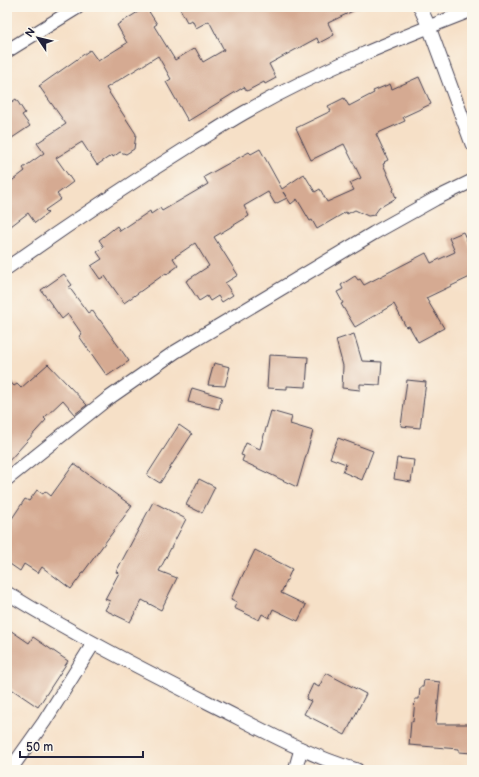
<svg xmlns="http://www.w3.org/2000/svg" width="479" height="777" viewBox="0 0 479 777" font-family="'Balsamiq Sans',sans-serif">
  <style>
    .building { fill: #d5aa92 }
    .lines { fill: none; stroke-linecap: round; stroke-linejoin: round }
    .street-casing { stroke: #423e50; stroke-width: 15 }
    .street { stroke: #fff; stroke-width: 13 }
  </style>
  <rect width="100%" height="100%" fill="#fbf7ec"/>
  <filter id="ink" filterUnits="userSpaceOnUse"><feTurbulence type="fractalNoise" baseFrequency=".025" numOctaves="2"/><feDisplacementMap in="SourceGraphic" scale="8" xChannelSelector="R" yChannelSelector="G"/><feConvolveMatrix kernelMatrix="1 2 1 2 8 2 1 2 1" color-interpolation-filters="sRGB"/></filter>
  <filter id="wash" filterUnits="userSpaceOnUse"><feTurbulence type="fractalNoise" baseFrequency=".012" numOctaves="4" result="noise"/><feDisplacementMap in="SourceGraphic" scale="16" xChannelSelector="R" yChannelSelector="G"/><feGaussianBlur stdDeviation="0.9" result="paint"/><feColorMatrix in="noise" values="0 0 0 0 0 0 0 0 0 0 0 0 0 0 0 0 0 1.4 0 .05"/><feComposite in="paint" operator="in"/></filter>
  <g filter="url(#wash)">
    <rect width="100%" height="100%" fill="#f6e0c7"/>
    <g id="blocks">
      <g class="building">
        <path d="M 146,7 L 157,24 L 154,26 L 175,60 L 195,48 L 203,62 L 224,50 L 209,21 L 196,28 L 192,20 L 187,22 L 179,7 L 361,7 L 328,23 L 334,35 L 319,43 L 317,38 L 269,64 L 276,78 L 265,84 L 264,82 L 247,91 L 244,87 L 188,121 L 166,82 L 171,79 L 158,56 L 106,88 L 136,134 L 134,149 L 126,154 L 120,152 L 113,157 L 112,155 L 97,165 L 82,142 L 56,158 L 73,182 L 57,194 L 61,199 L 45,210 L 48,213 L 35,223 L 28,213 L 7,229 L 7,190 L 11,186 L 9,183 L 25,171 L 23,168 L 44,153 L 37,143 L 66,124 L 39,86 L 90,50 L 98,61 L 127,43 L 117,25 Z"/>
        <path d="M 419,77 L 431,104 L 403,117 L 405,121 L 376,134 L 388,160 L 384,162 L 385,163 L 383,164 L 394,189 L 393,190 L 396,198 L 379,208 L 374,215 L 368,216 L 355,210 L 347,214 L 346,212 L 317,229 L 312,220 L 310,221 L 297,199 L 291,204 L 283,192 L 287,198 L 275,204 L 268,192 L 244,206 L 249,216 L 214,237 L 238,275 L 225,283 L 233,295 L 222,302 L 218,296 L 210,301 L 207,296 L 199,301 L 186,281 L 209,266 L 195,243 L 173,258 L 178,266 L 167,274 L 166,273 L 124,303 L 105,276 L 100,279 L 91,266 L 102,259 L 97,252 L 104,247 L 99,240 L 117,226 L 120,231 L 150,211 L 151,214 L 160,208 L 162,211 L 208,184 L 204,177 L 249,152 L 251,154 L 260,149 L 282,189 L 304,174 L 315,192 L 320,189 L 327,202 L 354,190 L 350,183 L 361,178 L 344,144 L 311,160 L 296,128 L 331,111 L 328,106 L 344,98 L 349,106 L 374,93 L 373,91 L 390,84 L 392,89 Z"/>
        <path d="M 16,99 L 25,113 L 22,115 L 30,126 L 12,138 L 7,131 L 7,105 Z"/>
        <path d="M 463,232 L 472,251 L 472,276 L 426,298 L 444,328 L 418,342 L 409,326 L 406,327 L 394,304 L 355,327 L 341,304 L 343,303 L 337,292 L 343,289 L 341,285 L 355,276 L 358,280 L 360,279 L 364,285 L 426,253 L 431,263 L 455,252 L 449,238 Z"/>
        <path d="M 64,274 L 72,285 L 69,287 L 88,313 L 92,310 L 99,320 L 100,320 L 129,361 L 107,376 L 79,336 L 82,334 L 68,314 L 62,319 L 41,290 Z"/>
        <path d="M 354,334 L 362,361 L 382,362 L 380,385 L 360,384 L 360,390 L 342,388 L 343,366 L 336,340 Z"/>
        <path d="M 269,355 L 308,357 L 306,387 L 287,386 L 287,389 L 267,388 Z"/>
        <path d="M 214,363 L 230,367 L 225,386 L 208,385 Z"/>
        <path d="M 48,364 L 87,405 L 75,414 L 63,400 L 44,418 L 46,420 L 7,463 L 7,378 L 14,386 L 17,384 L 21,388 Z"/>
        <path d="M 407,380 L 426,382 L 420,428 L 401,426 Z"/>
        <path d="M 192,388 L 222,397 L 219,409 L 188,402 Z"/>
        <path d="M 271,411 L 292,417 L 290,424 L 313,431 L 297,487 L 242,461 L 244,456 L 241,455 L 246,443 L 260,449 Z"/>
        <path d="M 179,425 L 192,434 L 160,483 L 147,475 Z"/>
        <path d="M 338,438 L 373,451 L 362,480 L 343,472 L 346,464 L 330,458 Z"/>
        <path d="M 397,458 L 414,460 L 411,482 L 394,479 Z"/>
        <path d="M 74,464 L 132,506 L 71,589 L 42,567 L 38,573 L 24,564 L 20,571 L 7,562 L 7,526 L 25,499 L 29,501 L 37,490 L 43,494 L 45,491 L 51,496 Z"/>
        <path d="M 199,479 L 215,487 L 202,513 L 186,505 Z"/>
        <path d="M 153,502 L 186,519 L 159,571 L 177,578 L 161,610 L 142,600 L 130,622 L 105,610 L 110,601 L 105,599 L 119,573 L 116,572 Z"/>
        <path d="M 255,550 L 292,569 L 281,593 L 306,605 L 298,621 L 273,609 L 269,618 L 262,614 L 259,620 L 234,608 L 237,602 L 231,599 Z"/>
        <path d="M 7,628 L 29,643 L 33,637 L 68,661 L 38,707 L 7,686 Z"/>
        <path d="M 326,673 L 366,694 L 345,735 L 304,714 L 311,701 L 306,699 L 313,684 L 319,687 Z"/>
        <path d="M 424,680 L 440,682 L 436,724 L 472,724 L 472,753 L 459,752 L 459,749 L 409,745 L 411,721 L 413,722 L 415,699 L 419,699 L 420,687 L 423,687 Z"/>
      </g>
    </g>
  </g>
  <g filter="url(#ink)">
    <use href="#blocks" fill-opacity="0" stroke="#423e50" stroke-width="1"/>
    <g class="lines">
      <g class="street-casing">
        <g id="street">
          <path d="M 420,7 L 429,27 L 472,144"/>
          <path d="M 7,51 L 78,7"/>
          <path d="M 7,268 C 69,224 132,182 196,142 C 215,131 232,119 251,109 C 321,70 397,39 472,10"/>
          <path d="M 7,479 L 106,400 L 175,352 L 374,233 L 435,199 L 472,181"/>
          <path d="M 7,593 C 73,634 142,669 211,704 C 259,728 306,755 357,770"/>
          <path d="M 10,770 L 44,722 L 93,644"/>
          <path d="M 295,770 L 301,749"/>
        </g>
      </g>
      <use href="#street" class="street"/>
    </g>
  </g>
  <rect width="479" height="777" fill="none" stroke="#fbf7ec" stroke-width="24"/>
  <g transform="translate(38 38) rotate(305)" stroke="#fbf7ec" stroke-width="3" paint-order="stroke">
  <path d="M0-3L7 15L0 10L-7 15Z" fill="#22223b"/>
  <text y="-6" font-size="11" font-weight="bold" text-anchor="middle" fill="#22223b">N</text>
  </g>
  <path d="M20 751v6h123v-6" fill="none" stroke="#22223b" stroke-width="2"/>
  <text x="26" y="751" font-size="12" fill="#22223b" stroke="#fbf7ec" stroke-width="3" paint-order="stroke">50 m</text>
</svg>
